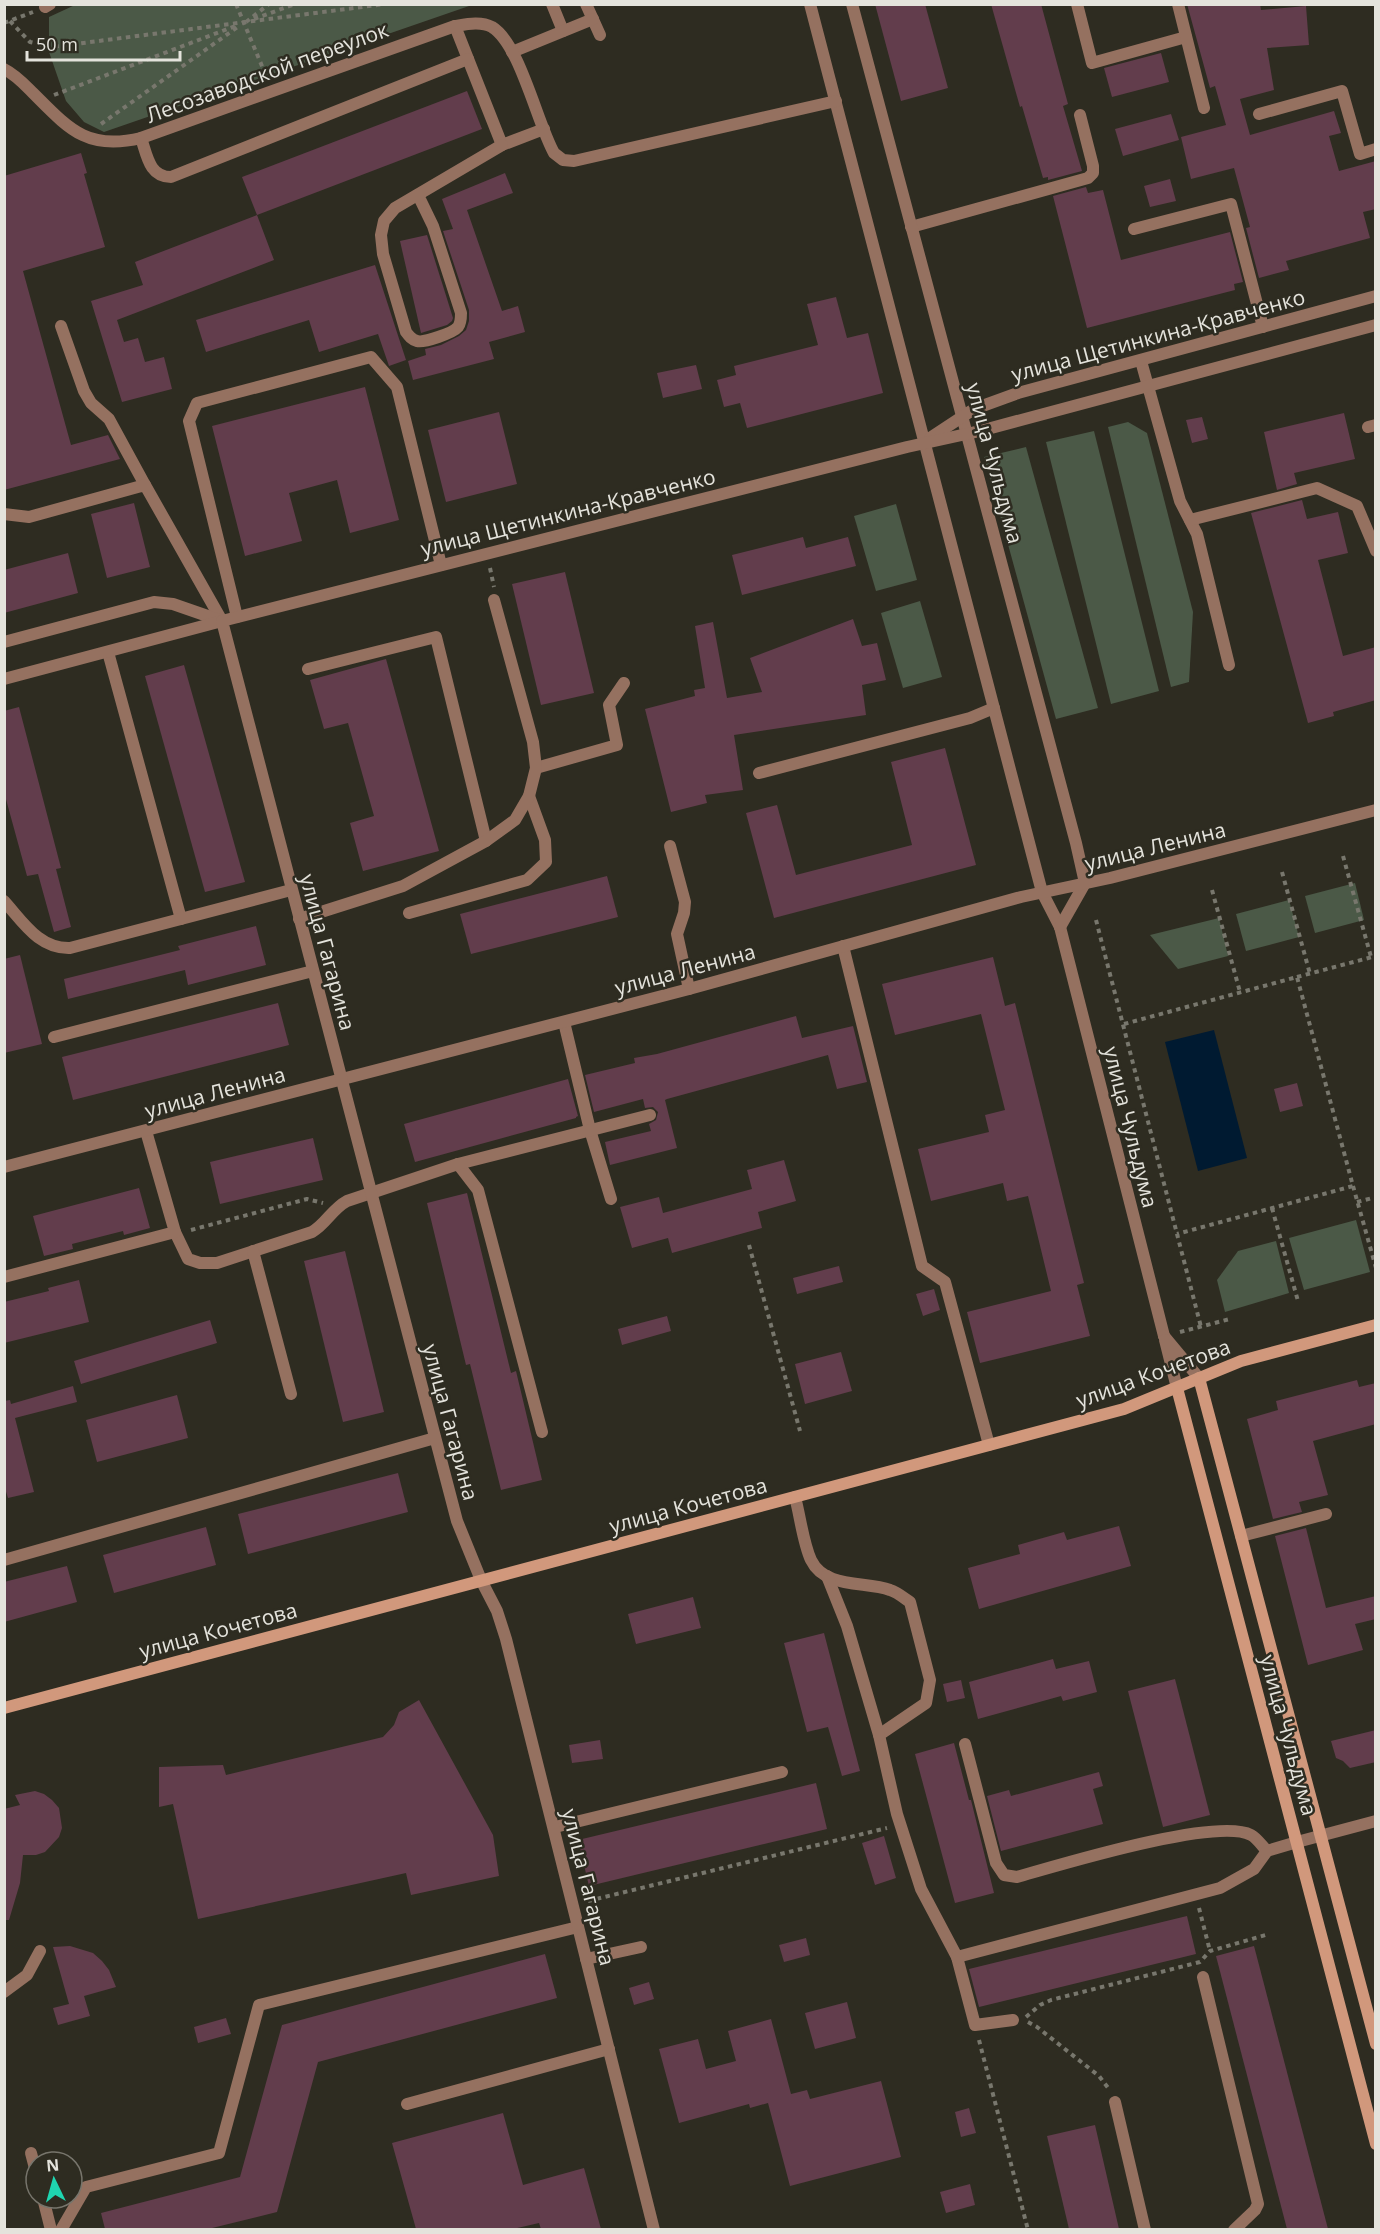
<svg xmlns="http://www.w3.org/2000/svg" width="1380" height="2234" viewBox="0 0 1380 2234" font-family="'Open Sans',sans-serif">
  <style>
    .green { fill: #4b5947 }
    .water { fill: #001a31 }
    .building { fill: #623d4c }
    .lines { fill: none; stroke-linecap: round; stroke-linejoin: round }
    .path { stroke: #78776d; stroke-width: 4; stroke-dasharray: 4.5 4.5; stroke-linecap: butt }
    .service { stroke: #957160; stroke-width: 12 }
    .pedestrian { stroke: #957160; stroke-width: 12 }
    .minor { stroke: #957160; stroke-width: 12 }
    .tertiary { stroke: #957160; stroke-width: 12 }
    .secondary { stroke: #d1987c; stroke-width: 12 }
    .labels { text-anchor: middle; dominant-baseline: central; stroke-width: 5; stroke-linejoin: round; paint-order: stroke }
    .street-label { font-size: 21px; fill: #e4e3dc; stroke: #2e2c21 }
  </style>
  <rect width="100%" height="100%" fill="#2e2c21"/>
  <g class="green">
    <path d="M 75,5 L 75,4 L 472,5 L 104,132 L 84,122 L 66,101 L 49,52 L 49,17 Z"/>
    <path d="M 1128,422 L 1147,433 L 1193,612 L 1189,682 L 1171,687 L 1108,427 Z"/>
    <path d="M 1094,431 L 1159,691 L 1111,704 L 1046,442 Z"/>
    <path d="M 1026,447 L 1098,708 L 1056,719 L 984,457 Z"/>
    <path d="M 896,504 L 917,580 L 876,591 L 854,516 Z"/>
    <path d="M 920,601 L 942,677 L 903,688 L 881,613 Z"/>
    <path d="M 1355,883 L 1364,920 L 1315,933 L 1305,896 Z"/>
    <path d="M 1289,900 L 1299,937 L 1246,951 L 1236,914 Z"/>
    <path d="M 1219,918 L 1228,956 L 1178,969 L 1150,935 Z"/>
    <path d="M 1356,1220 L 1370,1272 L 1304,1290 L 1289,1238 Z"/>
    <path d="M 1276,1241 L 1289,1293 L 1225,1312 L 1217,1280 L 1238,1251 Z"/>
  </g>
  <path class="water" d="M 1214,1030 L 1247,1158 L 1198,1171 L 1165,1042 Z"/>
  <g class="building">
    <path d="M 875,4 L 925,4 L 948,88 L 901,101 Z"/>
    <path d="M 991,4 L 1041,4 L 1068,104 L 1063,106 L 1082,171 L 1048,180 L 1048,177 L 1043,178 L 1022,106 L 1020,107 Z"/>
    <path d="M 1187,4 L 1260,4 L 1261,10 L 1306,6 L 1309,45 L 1267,48 L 1274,90 L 1240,99 L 1250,135 L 1334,111 L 1341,133 L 1329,136 L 1339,171 L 1376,161 L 1376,209 L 1363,212 L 1370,238 L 1286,261 L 1289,270 L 1259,278 L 1246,228 L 1250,227 L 1234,168 L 1191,179 L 1181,137 L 1226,125 L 1215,86 L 1210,88 Z"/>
    <path d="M 1161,53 L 1169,82 L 1112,97 L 1104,68 Z"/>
    <path d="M 467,91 L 482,129 L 257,215 L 242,177 Z"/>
    <path d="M 1171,114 L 1179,140 L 1123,156 L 1115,129 Z"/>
    <path d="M 81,153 L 87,173 L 84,174 L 105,247 L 23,271 L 71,445 L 108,435 L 120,459 L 4,490 L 4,176 Z"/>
    <path d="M 505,173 L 513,193 L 467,210 L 502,311 L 518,306 L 525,332 L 489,342 L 494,359 L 413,380 L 408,361 L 426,355 L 425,349 L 441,345 L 459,336 L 466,330 L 469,321 L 469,310 L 443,231 L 453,229 L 442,199 Z"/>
    <path d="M 1170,179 L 1176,201 L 1150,207 L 1144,186 Z"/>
    <path d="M 1086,187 L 1088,193 L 1103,190 L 1121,260 L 1230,232 L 1243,282 L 1234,284 L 1235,290 L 1087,328 L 1053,196 Z"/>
    <path d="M 257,215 L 274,260 L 117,320 L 124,342 L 138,338 L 145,362 L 164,357 L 172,389 L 122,402 L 91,301 L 143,285 L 135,262 Z"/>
    <path d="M 427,235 L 453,318 L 452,321 L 447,325 L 421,333 L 400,241 Z"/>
    <path d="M 375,265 L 406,360 L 389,366 L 378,334 L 319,352 L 309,320 L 206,352 L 196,320 Z"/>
    <path d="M 836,297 L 847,338 L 868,333 L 883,393 L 747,428 L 740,403 L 724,407 L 717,380 L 736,375 L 734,366 L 818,345 L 807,304 Z"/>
    <path d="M 696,365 L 702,389 L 663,398 L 657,373 Z"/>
    <path d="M 365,387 L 399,520 L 350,533 L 337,480 L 289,493 L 302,541 L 245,556 L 212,426 Z"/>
    <path d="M 499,412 L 517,484 L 446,502 L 428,430 Z"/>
    <path d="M 1344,413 L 1355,459 L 1294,473 L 1297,484 L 1277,490 L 1264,432 Z"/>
    <path d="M 1202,417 L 1208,439 L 1192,443 L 1186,420 Z"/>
    <path d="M 1302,500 L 1307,519 L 1338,512 L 1348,553 L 1318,560 L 1343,656 L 1376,647 L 1376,700 L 1333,712 L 1334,716 L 1308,723 L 1251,513 Z"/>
    <path d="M 134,503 L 150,567 L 107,578 L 91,514 Z"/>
    <path d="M 803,537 L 806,548 L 848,537 L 856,566 L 742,595 L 732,555 Z"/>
    <path d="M 68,553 L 78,593 L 4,613 L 4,570 Z"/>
    <path d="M 565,572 L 594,693 L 541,705 L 512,584 Z"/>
    <path d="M 853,619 L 862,646 L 877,643 L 886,680 L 862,685 L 866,715 L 734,735 L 743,790 L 705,795 L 707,803 L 671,812 L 645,709 L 695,696 L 694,690 L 705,688 L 695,626 L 713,622 L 727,698 L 762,692 L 750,658 Z"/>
    <path d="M 386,659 L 439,851 L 363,871 L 350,823 L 374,816 L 348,723 L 324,729 L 310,680 Z"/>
    <path d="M 184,665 L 245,882 L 205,892 L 145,676 Z"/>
    <path d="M 19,707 L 61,868 L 56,869 L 71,927 L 54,932 L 38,874 L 27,876 L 4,792 L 4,711 Z"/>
    <path d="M 945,748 L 976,865 L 774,918 L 746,813 L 777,805 L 796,875 L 912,845 L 891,762 Z"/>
    <path d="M 607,876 L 618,917 L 471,954 L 460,914 Z"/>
    <path d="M 256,926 L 266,965 L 188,985 L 185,970 L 68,999 L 64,979 L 180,950 L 178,946 Z"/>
    <path d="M 20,955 L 42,1044 L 4,1053 L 4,959 Z"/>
    <path d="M 993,957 L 1005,1006 L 1015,1003 L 1084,1283 L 1077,1285 L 1090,1336 L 980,1363 L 967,1312 L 1051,1291 L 1028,1196 L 1007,1201 L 1003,1183 L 931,1201 L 918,1149 L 989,1132 L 985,1115 L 1005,1110 L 981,1014 L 895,1035 L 882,984 Z"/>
    <path d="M 278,1003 L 289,1045 L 73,1100 L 62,1057 Z"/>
    <path d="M 796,1016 L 802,1038 L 853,1026 L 867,1082 L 837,1089 L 828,1055 L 667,1099 L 665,1100 L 677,1148 L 610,1165 L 605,1142 L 651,1131 L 649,1124 L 656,1120 L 658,1112 L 653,1107 L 645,1108 L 643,1099 L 594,1112 L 585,1075 L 635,1063 L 634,1058 L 657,1054 Z"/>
    <path d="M 568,1079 L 578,1116 L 576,1117 L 576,1118 L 415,1162 L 404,1124 Z"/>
    <path d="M 1297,1083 L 1303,1106 L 1280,1112 L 1274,1089 Z"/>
    <path d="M 313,1138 L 323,1180 L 220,1204 L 210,1162 Z"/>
    <path d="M 784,1160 L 796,1201 L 758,1212 L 762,1228 L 672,1253 L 668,1238 L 632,1248 L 620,1207 L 659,1197 L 663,1213 L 752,1189 L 747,1170 Z"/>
    <path d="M 139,1188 L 150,1228 L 124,1235 L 123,1231 L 72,1244 L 73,1249 L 44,1256 L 33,1216 Z"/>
    <path d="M 467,1193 L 511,1373 L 516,1371 L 542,1480 L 501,1490 L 470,1364 L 466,1365 L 427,1203 Z"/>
    <path d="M 345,1251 L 384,1412 L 343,1422 L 304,1261 Z"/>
    <path d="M 839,1266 L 843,1282 L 797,1294 L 793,1278 Z"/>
    <path d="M 79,1280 L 89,1322 L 4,1343 L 4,1302 L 49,1291 L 48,1288 Z"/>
    <path d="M 934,1289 L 940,1310 L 923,1316 L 916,1294 Z"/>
    <path d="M 667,1316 L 671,1331 L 622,1345 L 618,1329 Z"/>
    <path d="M 210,1320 L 217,1343 L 81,1384 L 74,1361 Z"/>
    <path d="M 841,1352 L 852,1391 L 805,1404 L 795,1364 Z"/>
    <path d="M 1357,1380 L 1359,1387 L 1376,1383 L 1376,1424 L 1313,1441 L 1328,1495 L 1299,1502 L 1302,1512 L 1273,1519 L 1247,1419 L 1278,1410 L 1276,1401 Z"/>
    <path d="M 73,1386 L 77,1402 L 15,1418 L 34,1492 L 8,1498 L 4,1485 L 4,1401 L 10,1400 L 11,1404 Z"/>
    <path d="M 177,1395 L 188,1438 L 97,1462 L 86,1420 Z"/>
    <path d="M 398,1473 L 408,1512 L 248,1554 L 238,1514 Z"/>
    <path d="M 1119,1526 L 1131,1566 L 979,1609 L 968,1568 L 1020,1554 L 1018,1545 L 1064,1532 L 1067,1540 Z"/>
    <path d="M 206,1527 L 216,1565 L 114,1593 L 103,1555 Z"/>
    <path d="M 1306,1528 L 1326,1608 L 1376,1596 L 1376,1619 L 1355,1624 L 1363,1650 L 1308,1665 L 1275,1536 Z"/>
    <path d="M 67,1566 L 77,1602 L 4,1622 L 4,1582 Z"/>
    <path d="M 693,1597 L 701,1628 L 636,1644 L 628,1614 Z"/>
    <path d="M 824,1633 L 860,1771 L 842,1776 L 828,1727 L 807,1732 L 784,1643 Z"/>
    <path d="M 1053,1659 L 1056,1669 L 1089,1661 L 1097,1692 L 1063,1701 L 1061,1696 L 978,1719 L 969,1682 Z"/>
    <path d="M 1175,1679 L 1210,1815 L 1163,1827 L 1128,1691 Z"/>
    <path d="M 961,1680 L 965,1698 L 947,1702 L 943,1684 Z"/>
    <path d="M 419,1700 L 493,1835 L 499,1876 L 411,1895 L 406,1873 L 198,1919 L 173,1804 L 159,1807 L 159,1767 L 223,1765 L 226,1775 L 383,1737 L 394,1725 L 399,1712 Z"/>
    <path d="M 1376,1730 L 1376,1762 L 1350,1768 L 1343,1761 L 1336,1758 L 1331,1741 Z"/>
    <path d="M 600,1740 L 603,1759 L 572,1763 L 569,1745 Z"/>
    <path d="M 954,1743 L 969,1800 L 971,1800 L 994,1893 L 955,1903 L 915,1754 Z"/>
    <path d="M 1099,1772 L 1103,1786 L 1093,1789 L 1103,1824 L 1001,1851 L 987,1796 L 1009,1790 L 1011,1796 Z"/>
    <path d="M 816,1783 L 827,1829 L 589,1886 L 578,1840 Z"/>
    <path d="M 35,1791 L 44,1794 L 52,1800 L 59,1808 L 62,1828 L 59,1837 L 45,1852 L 36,1855 L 23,1855 L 20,1883 L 9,1920 L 4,1920 L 4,1809 L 20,1805 L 15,1795 Z"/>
    <path d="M 884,1836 L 896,1878 L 875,1885 L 862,1843 Z"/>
    <path d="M 1187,1916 L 1196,1954 L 979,2007 L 969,1969 Z"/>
    <path d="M 806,1938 L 810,1955 L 784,1962 L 779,1945 Z"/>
    <path d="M 70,1946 L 93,1953 L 102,1961 L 109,1970 L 116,1987 L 84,1996 L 90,2016 L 58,2025 L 53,2008 L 69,2004 L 53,1947 Z"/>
    <path d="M 1254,1946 L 1328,2229 L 1287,2229 L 1216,1956 Z"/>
    <path d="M 545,1954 L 557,1998 L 318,2062 L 277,2212 L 208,2229 L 105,2229 L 101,2213 L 240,2177 L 282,2025 Z"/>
    <path d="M 649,1982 L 654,1999 L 634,2005 L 629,1988 Z"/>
    <path d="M 847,2002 L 856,2038 L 815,2049 L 805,2013 Z"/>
    <path d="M 226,2018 L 231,2034 L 198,2043 L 194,2027 Z"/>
    <path d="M 771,2019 L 791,2094 L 807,2090 L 810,2099 L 881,2081 L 901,2157 L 790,2186 L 768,2103 L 750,2108 L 749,2104 L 679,2123 L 659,2049 L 698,2039 L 706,2069 L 736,2061 L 728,2031 Z"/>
    <path d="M 969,2108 L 976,2133 L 961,2137 L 955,2112 Z"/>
    <path d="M 503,2113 L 523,2185 L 584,2168 L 601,2229 L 541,2229 L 539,2223 L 513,2229 L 416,2229 L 392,2143 Z"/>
    <path d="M 1095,2125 L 1119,2229 L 1069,2229 L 1047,2136 Z"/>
    <path d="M 970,2184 L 975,2205 L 946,2213 L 940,2192 Z"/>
  </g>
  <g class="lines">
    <g class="path">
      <path d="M 236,4 L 267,78"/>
      <path d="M 254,19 L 295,4"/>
      <path d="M 10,21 L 30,42 L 52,47 L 385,4"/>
      <path d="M 246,22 L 269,4"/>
      <path d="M 4,23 L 33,12"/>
      <path d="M 54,95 L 238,25"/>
      <path d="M 101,124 L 239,26"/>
      <path d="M 490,568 L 494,587"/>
      <path d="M 1343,856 L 1371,957"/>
      <path d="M 1282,872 L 1310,974"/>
      <path d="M 1212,890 L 1240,992"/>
      <path d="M 1096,920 L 1201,1327"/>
      <path d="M 1297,977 L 1376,956"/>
      <path d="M 1124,1024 L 1297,977 L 1353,1186 L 1177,1234"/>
      <path d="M 1353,1186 L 1376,1268"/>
      <path d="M 1357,1202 L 1376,1197"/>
      <path d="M 1272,1208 L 1298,1301"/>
      <path d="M 191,1230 L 307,1199 L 323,1203"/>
      <path d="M 749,1245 L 800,1431"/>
      <path d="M 1180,1332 L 1230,1319"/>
      <path d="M 588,1901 L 887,1828"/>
      <path d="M 1199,1908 L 1210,1951"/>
      <path d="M 1026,2017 L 1040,2005 L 1051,2000 L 1200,1962 L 1210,1951 L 1269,1934"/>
      <path d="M 1028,2022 L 1037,2027 L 1099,2076 L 1109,2089"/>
      <path d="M 979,2040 L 1028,2230"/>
    </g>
    <g class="service">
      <path d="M 552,4 L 563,31"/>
      <path d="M 586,4 L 600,35"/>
      <path d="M 1077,4 L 1092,63 L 1186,37"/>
      <path d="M 1178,4 L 1204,108"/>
      <path d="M 455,26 L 502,145 L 544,129"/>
      <path d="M 512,52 L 593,19"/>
      <path d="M 1259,114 L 1342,91 L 1360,154 L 1376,149"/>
      <path d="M 141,138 C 147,155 149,177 171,177 L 468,59"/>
      <path d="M 418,195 L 433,226 L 461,313 C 461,318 461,323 458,327 C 453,333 424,343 417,341 C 412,340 409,336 406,332 L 383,254 L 381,235 L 384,221 L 395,208 L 502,145"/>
      <path d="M 911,227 L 1088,178 L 1093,173 L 1093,166 L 1080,115"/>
      <path d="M 1134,229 L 1231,204 L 1263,327"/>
      <path d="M 61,326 L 84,391 L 91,403 L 109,419 L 145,485"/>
      <path d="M 1141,361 L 1180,501 L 1197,534 L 1229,665"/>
      <path d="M 1368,427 L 1376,425"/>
      <path d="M 4,514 L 29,517 L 145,485 L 222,621"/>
      <path d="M 1190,520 L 1317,488 L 1357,506 L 1376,551"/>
      <path d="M 237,617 L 189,421 L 197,403 L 371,357 L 397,387 L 441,565"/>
      <path d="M 108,652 L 181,919"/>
      <path d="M 308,669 L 436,637 L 486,841"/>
      <path d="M 536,768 L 617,745 L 609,705 L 624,683"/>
      <path d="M 759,773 L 970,718 L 994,708"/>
      <path d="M 670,846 L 685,902 L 684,913 L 677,934 L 689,989"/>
      <path d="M 4,901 C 23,922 39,949 70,948 L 291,890"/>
      <path d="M 409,913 L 527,880 L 546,862 L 545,840 L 529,796"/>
      <path d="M 299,919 L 403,886 L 486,841 L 515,820 L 529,796 L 536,768 L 533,742 L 494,600"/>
      <path d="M 1060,927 L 1164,1336"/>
      <path d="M 843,946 L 922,1266 L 945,1282 L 989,1445"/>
      <path d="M 564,1022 L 590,1130 L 611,1199"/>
      <path d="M 54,1037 L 313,971"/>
      <path d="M 458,1164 L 478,1190 L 542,1432"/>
      <path d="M 175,1232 L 188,1259 L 200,1263 L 217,1263 L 312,1232 C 326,1224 332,1209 347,1201 L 458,1164 L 650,1115"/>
      <path d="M 253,1251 L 291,1394"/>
      <path d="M 4,1277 L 175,1232 L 146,1131"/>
      <path d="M 795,1497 C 800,1515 803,1543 811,1560 C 825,1589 865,1581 890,1590 C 897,1592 904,1598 910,1602 L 930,1680 L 926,1703 L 879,1735 L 897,1814 L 921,1889 L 957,1957"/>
      <path d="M 1241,1536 L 1326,1514"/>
      <path d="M 4,1560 L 435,1438"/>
      <path d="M 827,1576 L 847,1626 L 879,1735"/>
      <path d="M 965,1744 L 996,1863 L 1004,1875 L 1017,1877 C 1060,1865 1216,1817 1251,1835 C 1257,1838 1262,1846 1267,1851"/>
      <path d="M 555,1827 L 782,1772"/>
      <path d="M 586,1959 L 641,1947"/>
      <path d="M 1203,1977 L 1258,2204 L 1255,2210 L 1234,2230"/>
      <path d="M 4,1992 L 27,1975 L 40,1951"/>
      <path d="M 1013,2020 L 975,2025 L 957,1957 L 1220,1888 L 1254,1869 L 1267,1851 L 1297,1842"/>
      <path d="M 1115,2102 L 1145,2230"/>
      <path d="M 407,2104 L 609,2049"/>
      <path d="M 31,2153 L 36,2172"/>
      <path d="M 43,2198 L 51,2230"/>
      <path d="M 61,2230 L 86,2187 L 219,2153 L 259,2005 L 578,1927"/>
    </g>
    <path class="pedestrian" d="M 45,7 L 50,4"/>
    <g class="minor">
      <path d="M 810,4 L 1032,854 L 1042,892 L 1060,927"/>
      <path d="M 852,4 L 1076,843 L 1085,883 L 1060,927"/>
      <path d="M 4,69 C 16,75 24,84 33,93 C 69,129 87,151 141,138 L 455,26 C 467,24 481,21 492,27 C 520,44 537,123 554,153 L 563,160 L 574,161 L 836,101"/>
      <path d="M 4,642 L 154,602 L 173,604 L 222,621"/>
      <path d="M 4,679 L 222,621"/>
      <path d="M 1164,1336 L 1199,1378"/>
      <path d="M 1165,1340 L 1177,1388"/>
      <path d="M 481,1580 L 497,1611 L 506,1639 C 557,1835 605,2032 654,2230"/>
      <path d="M 1297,1842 L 1376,1821"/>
    </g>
    <g class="tertiary">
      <path d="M 930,438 L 974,409 L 1018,393 L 1376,296"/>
      <path d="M 4,1167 L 689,989 L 1021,897 L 1110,878 L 1376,810"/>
      <path d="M 481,1580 L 457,1521 L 222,621 L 907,447 L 980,431 L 1376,325"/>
    </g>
    <g class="secondary">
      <path d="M 1199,1378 L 1376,2044"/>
      <path d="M 1177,1388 L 1376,2144"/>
      <path d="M 4,1708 L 1124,1409 L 1241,1361 L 1376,1325"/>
    </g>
  </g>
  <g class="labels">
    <g class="street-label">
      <text transform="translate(267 72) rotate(-20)">Лесозаводской переулок</text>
      <text transform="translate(1158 335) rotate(-15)">улица Щетинкина-Кравченко</text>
      <text transform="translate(995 463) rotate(75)">улица Чульдума</text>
      <text transform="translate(568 512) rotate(-14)">улица Щетинкина-Кравченко</text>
      <text transform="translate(1155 846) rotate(-14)">улица Ленина</text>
      <text transform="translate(328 952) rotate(75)">улица Гагарина</text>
      <text transform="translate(685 969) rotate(-15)">улица Ленина</text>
      <text transform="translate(215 1092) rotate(-15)">улица Ленина</text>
      <text transform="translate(1131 1127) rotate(76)">улица Чульдума</text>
      <text transform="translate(1153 1373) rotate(-20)">улица Кочетова</text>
      <text transform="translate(451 1422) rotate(75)">улица Гагарина</text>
      <text transform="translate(688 1505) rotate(-15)">улица Кочетова</text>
      <text transform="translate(218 1630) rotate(-15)">улица Кочетова</text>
      <text transform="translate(1289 1735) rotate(75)">улица Чульдума</text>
      <text transform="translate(589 1887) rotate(76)">улица Гагарина</text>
    </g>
  </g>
  <rect width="1380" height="2234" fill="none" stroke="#e4e3dc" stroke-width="12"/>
  <g transform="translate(54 2180) rotate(355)"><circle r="28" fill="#2e2c21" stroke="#77756c" stroke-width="1.5"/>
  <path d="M0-4.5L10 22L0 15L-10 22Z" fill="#1fd5b0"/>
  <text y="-9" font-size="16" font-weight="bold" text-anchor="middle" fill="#e4e3dc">N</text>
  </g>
  <path d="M27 51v9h153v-9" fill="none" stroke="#e4e3dc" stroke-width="3"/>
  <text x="36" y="51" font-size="18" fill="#e4e3dc" stroke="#2e2c21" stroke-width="4.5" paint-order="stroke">50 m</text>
</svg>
